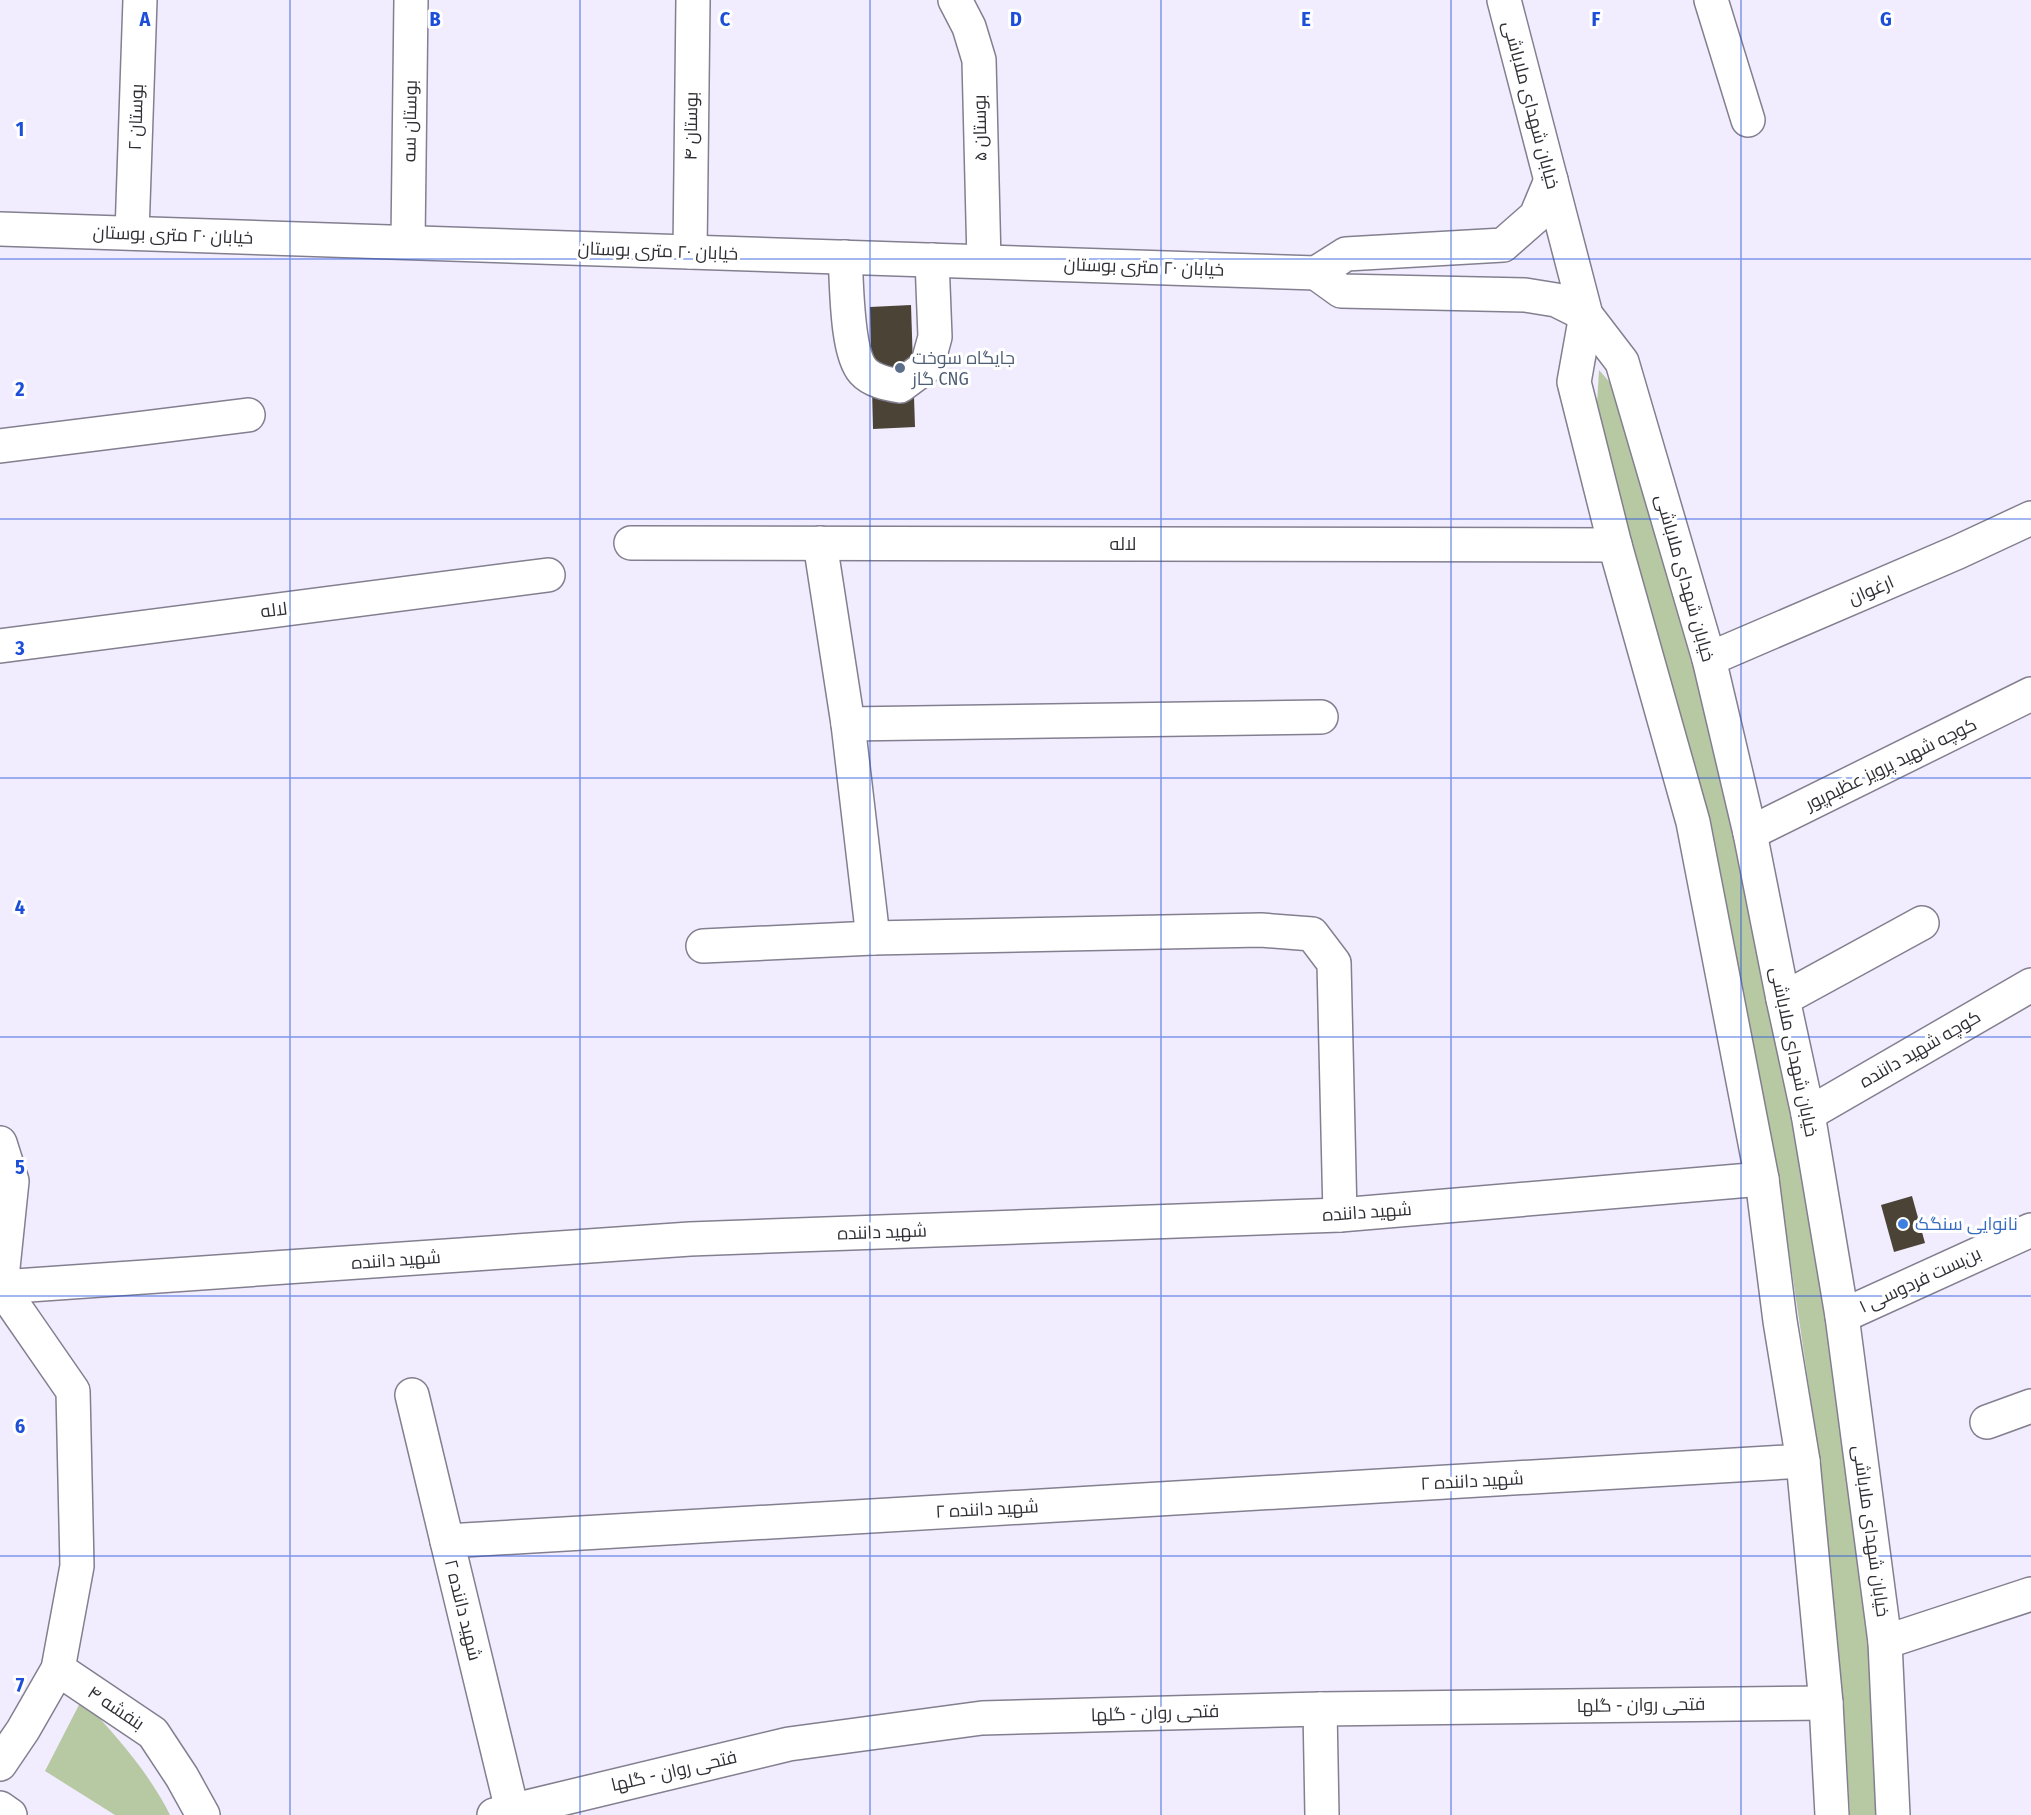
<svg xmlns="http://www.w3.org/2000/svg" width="2031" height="1815" viewBox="0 0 2031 1815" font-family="'Fira Sans Condensed',Cairo,sans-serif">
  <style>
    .green { fill: #b6c9a2 }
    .building { fill: #4c4337 }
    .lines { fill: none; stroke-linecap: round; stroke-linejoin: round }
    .street-casing { stroke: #837f8f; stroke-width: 36 }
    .secondary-casing { stroke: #837f8f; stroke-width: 36 }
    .street { stroke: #fff; stroke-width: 33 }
    .secondary { stroke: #fff; stroke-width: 33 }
    .grid { fill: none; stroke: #1d4ed8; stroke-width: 1.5; stroke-opacity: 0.55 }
    .service-dot { fill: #5c6f8a; stroke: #fff; stroke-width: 2 }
    .shop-dot { fill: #3f7fe0; stroke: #fff; stroke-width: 2 }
    .labels { text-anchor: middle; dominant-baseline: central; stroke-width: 6; stroke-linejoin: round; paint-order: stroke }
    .street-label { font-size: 18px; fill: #302f35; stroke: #fff }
    .service-label { font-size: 18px; fill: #4e5e75; stroke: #fff; text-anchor: start }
    .shop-label { font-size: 18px; fill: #366cbe; stroke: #fff; text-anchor: start }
    .grid-label { font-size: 20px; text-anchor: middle; font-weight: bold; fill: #1d4ed8; stroke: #fff; stroke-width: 6; stroke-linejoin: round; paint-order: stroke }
  </style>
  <rect width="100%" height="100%" fill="#f1edff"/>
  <g class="green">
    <path d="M 1599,370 L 1621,395 L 1694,665 L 1735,831 L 1804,1164 L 1849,1456 L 1874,1700 L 1881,1815 L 1850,1815 L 1843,1701 L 1820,1462 L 1778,1177 L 1596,421 Z"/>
    <path d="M 82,1699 C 116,1736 148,1771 170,1815 L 115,1815 L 45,1771 Z"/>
  </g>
  <g class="building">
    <path d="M 911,305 L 915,427 L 873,429 L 870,307 Z"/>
    <path d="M 1912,1196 L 1925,1243 L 1894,1252 L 1881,1205 Z"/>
  </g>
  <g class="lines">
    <g class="street-casing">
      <g id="street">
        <path d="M 955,0 L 969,27 L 979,60 L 984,261"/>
        <path d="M 1711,0 L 1748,120"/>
        <path d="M 132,233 L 140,0"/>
        <path d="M 408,242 L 411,0"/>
        <path d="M 690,252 L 693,0"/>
        <path d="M 845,257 C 847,283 846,352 863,371 C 872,381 887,384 900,386 L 927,366 L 935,337 L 932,260"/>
        <path d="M 0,446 L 248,415"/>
        <path d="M 631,543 L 1615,545"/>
        <path d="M 820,543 L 848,724"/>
        <path d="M 0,646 L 548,575"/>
        <path d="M 1709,659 L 1958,552 L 2031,518"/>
        <path d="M 1750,833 L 2031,694"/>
        <path d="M 873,938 L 848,724 L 1321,717"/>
        <path d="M 703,946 L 873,938 L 1261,930 L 1312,934 L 1334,963 L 1340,1215"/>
        <path d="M 1783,999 L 1922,923"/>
        <path d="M 1808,1114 L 2031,985"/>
        <path d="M 0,1143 L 12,1181 L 1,1287 L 73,1391 L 77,1566 L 58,1669 L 23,1730 L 0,1764"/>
        <path d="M 0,1287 L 690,1239 L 1340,1215 L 1762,1179"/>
        <path d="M 1842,1316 L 2031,1230"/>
        <path d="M 412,1395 L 447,1541"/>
        <path d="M 1987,1422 L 2031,1406"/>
        <path d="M 1885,1642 L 2031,1594"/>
        <path d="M 58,1669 L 153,1733 L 182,1777 L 203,1815"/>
        <path d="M 1320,1709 L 1322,1815"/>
        <path d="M 0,1808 L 10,1815"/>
        <path d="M 512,1810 L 447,1541 L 1803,1461"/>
        <path d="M 494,1815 L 789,1744 L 982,1718 L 1320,1709 L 1826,1703"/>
      </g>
    </g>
    <g class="secondary-casing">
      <g id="secondary">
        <path d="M 1504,0 L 1586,315 L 1622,362 L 1709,659 L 1750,833 L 1783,999 L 1808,1114 L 1842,1316 L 1885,1642 L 1893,1815"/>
        <path d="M 0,229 L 1316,273 L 1346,254 L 1503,245 L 1536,216 L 1551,180"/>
        <path d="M 1316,273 L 1341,291 L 1525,295 L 1556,300 L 1586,315"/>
        <path d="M 1586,315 L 1574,382 L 1615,545 L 1693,822 L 1762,1179 L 1780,1321 L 1803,1461 L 1826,1703 L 1832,1815"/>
      </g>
    </g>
    <use href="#street" class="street"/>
    <use href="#secondary" class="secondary"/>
  </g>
  <path class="grid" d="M 290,0 L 290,1815M 580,0 L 580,1815M 870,0 L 870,1815M 1161,0 L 1161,1815M 1451,0 L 1451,1815M 1741,0 L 1741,1815M 0,259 L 2031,259M 0,519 L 2031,519M 0,778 L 2031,778M 0,1037 L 2031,1037M 0,1296 L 2031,1296M 0,1556 L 2031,1556"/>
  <circle class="service-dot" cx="900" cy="368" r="6"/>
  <circle class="shop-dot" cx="1903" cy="1224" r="6"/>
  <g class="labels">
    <g class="street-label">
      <text transform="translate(1531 105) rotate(75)">خیابان شهدای ملاباشی</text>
      <text transform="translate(136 117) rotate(-88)">بوستان ۲</text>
      <text transform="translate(410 121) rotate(-89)">بوستان سه</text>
      <text transform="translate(691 126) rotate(-89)">بوستان ۴</text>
      <text transform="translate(980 128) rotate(-91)">بوستان ۵</text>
      <text transform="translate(173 235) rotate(2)">خیابان ۲۰ متری بوستان</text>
      <text transform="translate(658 251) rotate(2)">خیابان ۲۰ متری بوستان</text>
      <text transform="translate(1144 267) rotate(2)">خیابان ۲۰ متری بوستان</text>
      <text x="1123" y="544">لاله</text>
      <text transform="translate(1685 578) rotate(74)">خیابان شهدای ملاباشی</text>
      <text transform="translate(1871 590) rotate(-23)">ارغوان</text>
      <text transform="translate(274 610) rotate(-7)">لاله</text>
      <text transform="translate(1891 764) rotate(-26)">کوچه شهید پرویز عظیم‌پور</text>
      <text transform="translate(1920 1049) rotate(-30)">کوچه شهید داننده</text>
      <text transform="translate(1794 1052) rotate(78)">خیابان شهدای ملاباشی</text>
      <text transform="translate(1367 1212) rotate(-4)">شهید داننده</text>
      <text transform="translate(882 1232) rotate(-2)">شهید داننده</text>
      <text transform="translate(396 1260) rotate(-4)">شهید داننده</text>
      <text transform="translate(1920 1280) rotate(-25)">بن‌بست فردوسی ۱</text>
      <text transform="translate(1472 1481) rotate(-3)">شهید داننده ۲</text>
      <text transform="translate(987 1509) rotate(-3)">شهید داننده ۲</text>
      <text transform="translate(1871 1531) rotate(82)">خیابان شهدای ملاباشی</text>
      <text transform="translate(463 1610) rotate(76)">شهید داننده ۲</text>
      <text transform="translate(1641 1705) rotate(-1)">فتحی روان - گلها</text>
      <text transform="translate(116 1708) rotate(34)">بنفشه ۴</text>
      <text transform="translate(1155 1713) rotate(-2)">فتحی روان - گلها</text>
      <text transform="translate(674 1771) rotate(-13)">فتحی روان - گلها</text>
    </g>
    <g class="service-label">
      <text x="912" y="358">جایگاه سوخت<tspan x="912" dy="21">گاز CNG</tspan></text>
    </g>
    <g class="shop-label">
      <text x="1915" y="1224">نانوایی سنگک</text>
    </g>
  </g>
  <g class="grid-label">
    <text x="145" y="26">A</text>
    <text x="435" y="26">B</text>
    <text x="725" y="26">C</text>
    <text x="1016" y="26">D</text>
    <text x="1306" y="26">E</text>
    <text x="1596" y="26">F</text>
    <text x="1886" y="26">G</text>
    <text x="20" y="136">1</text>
    <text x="20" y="396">2</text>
    <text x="20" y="655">3</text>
    <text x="20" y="914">4</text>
    <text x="20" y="1174">5</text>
    <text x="20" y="1433">6</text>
    <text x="20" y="1692">7</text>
  </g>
</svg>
